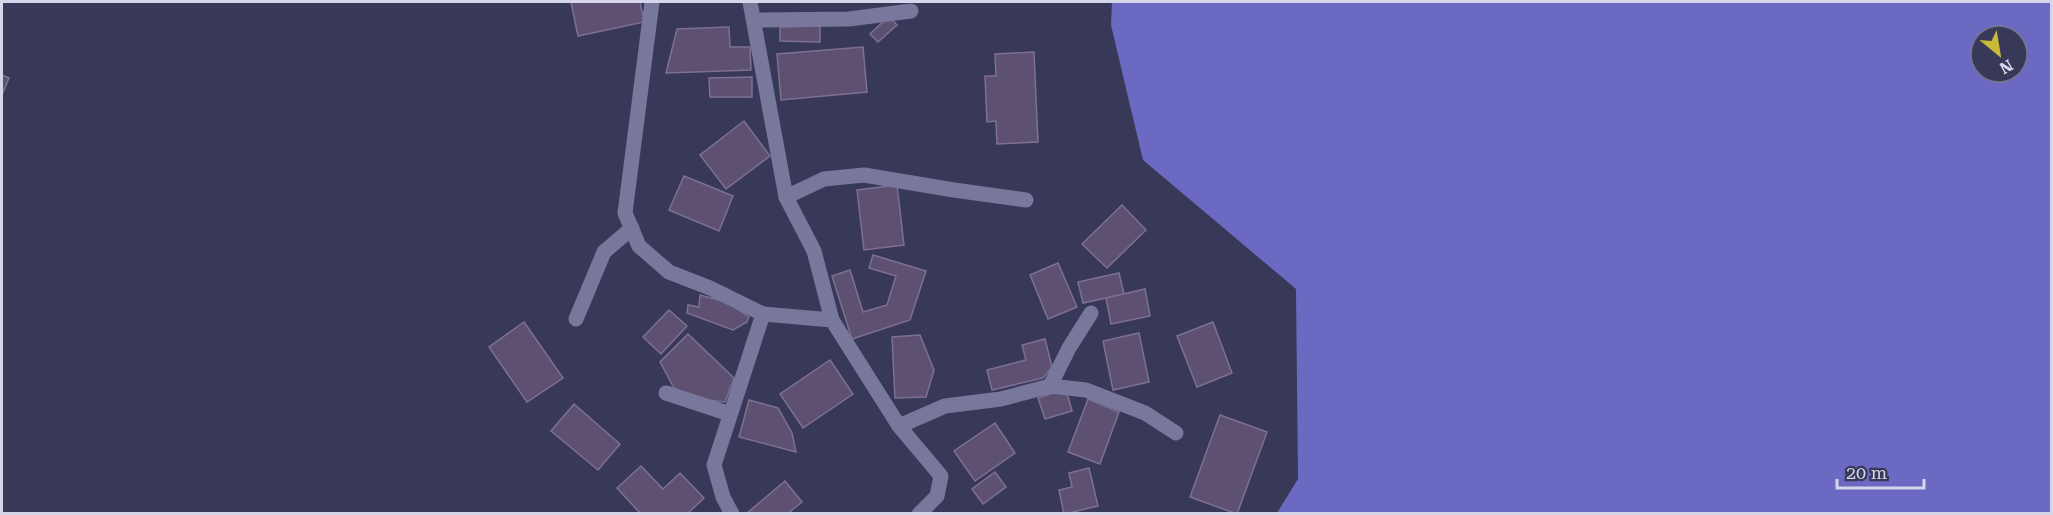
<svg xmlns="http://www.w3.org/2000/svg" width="2053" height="515" viewBox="0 0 2053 515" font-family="'Roboto Serif',serif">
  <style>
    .forest { fill: #6c69c3; fill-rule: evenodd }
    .building { fill: #5d5071; stroke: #7e7093; stroke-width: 1.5 }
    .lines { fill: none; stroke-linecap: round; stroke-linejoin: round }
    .street { stroke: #77789c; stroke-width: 15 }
  </style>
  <rect width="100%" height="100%" fill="#383958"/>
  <path class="forest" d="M 1112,2 L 2051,2 L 2051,513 L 1277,513 L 1298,479 L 1296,289 L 1143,160 L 1111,25 ZM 1981,36 L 2017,36 L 2017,72 L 1981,72 Z"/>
  <g class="building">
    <path d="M 571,2 L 640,2 L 644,22 L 578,36 Z"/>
    <path d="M 889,16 L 897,25 L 878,42 L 870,34 Z"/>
    <path d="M 820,26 L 820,42 L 780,41 L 780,27 Z"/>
    <path d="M 729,27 L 730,47 L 750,47 L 751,70 L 666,73 L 677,29 Z"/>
    <path d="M 863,47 L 867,92 L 781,100 L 777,54 Z"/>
    <path d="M 1034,52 L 1038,142 L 997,144 L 996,121 L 987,122 L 985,76 L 996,76 L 995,54 Z"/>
    <path d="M 2,75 L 9,78 L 2,95 Z"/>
    <path d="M 752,77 L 752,97 L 710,97 L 709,78 Z"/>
    <path d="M 744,121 L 770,156 L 726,189 L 700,155 Z"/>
    <path d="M 684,176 L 733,196 L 719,231 L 669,210 Z"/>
    <path d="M 897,185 L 904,245 L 864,250 L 857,190 Z"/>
    <path d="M 1122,205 L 1146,230 L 1107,268 L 1082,244 Z"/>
    <path d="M 873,255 L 926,271 L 910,320 L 852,339 L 832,276 L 850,270 L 863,312 L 887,305 L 896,276 L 869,268 Z"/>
    <path d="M 1058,263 L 1077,307 L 1048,319 L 1030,275 Z"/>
    <path d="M 1119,273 L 1124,294 L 1083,303 L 1078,282 Z"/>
    <path d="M 1145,289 L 1150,316 L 1111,324 L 1106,298 Z"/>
    <path d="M 700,295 L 729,303 L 749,317 L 747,322 L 733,330 L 687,313 L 688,305 L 699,307 Z"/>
    <path d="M 669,310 L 687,326 L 661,354 L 643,337 Z"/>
    <path d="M 524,322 L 563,378 L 527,402 L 489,347 Z"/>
    <path d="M 1213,322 L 1232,373 L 1197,387 L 1177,336 Z"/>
    <path d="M 1139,333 L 1149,382 L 1113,390 L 1103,341 Z"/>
    <path d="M 688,334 L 734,378 L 725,402 L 696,399 L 674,388 L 660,362 Z"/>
    <path d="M 920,335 L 934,370 L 926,397 L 895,398 L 892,337 Z"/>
    <path d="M 1045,339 L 1052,367 L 1043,378 L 992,390 L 987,370 L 1026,360 L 1022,345 Z"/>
    <path d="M 830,360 L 853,394 L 803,428 L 780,394 Z"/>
    <path d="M 1066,389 L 1072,411 L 1045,419 L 1038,398 Z"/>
    <path d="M 1088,399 L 1119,412 L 1100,464 L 1068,452 Z"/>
    <path d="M 749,400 L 778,408 L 792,433 L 796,452 L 739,437 Z"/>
    <path d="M 574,404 L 620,444 L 598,470 L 551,431 Z"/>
    <path d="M 1220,415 L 1267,432 L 1237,514 L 1190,497 Z"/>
    <path d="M 995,423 L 1015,453 L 975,481 L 954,451 Z"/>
    <path d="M 641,466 L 663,489 L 680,473 L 704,498 L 687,514 L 641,514 L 617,488 Z"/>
    <path d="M 1089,468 L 1098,506 L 1064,514 L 1059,490 L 1072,487 L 1069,473 Z"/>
    <path d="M 995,472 L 1006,487 L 983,504 L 972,489 Z"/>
    <path d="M 785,481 L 802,502 L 787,514 L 746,514 Z"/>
  </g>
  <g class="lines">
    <g class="street">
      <path d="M 652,2 L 625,213 L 639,246 L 669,272 L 710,288 L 763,314"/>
      <path d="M 750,2 L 786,197 L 814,251 L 832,320 L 899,426 L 945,406 L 1001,399 L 1050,386 L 1086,390 L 1145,413 L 1176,433"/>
      <path d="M 754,20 L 849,19 L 911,11"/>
      <path d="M 786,197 L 824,179 L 864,175 L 954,190 L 1026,200"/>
      <path d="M 576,319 L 604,252 L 632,228"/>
      <path d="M 1050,386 L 1069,348 L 1091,313"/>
      <path d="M 666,393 L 730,414"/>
      <path d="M 899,426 L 941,476 L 937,496 L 919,514"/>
      <path d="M 732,514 L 723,497 L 714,465 L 763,314 L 832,320"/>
    </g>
  </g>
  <rect width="2053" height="515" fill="none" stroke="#d4d6ea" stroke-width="6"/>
  <g transform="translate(1999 54) rotate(150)"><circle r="28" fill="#383958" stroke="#767892" stroke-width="1.5"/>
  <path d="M0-4.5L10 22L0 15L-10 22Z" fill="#c9ba3a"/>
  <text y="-9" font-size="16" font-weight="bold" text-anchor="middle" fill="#d4d6ea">N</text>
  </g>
  <path d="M1837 479v9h87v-9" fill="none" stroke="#d4d6ea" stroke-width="3"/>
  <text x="1846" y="479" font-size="18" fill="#d4d6ea" stroke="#383958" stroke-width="4.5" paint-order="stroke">20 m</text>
</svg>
